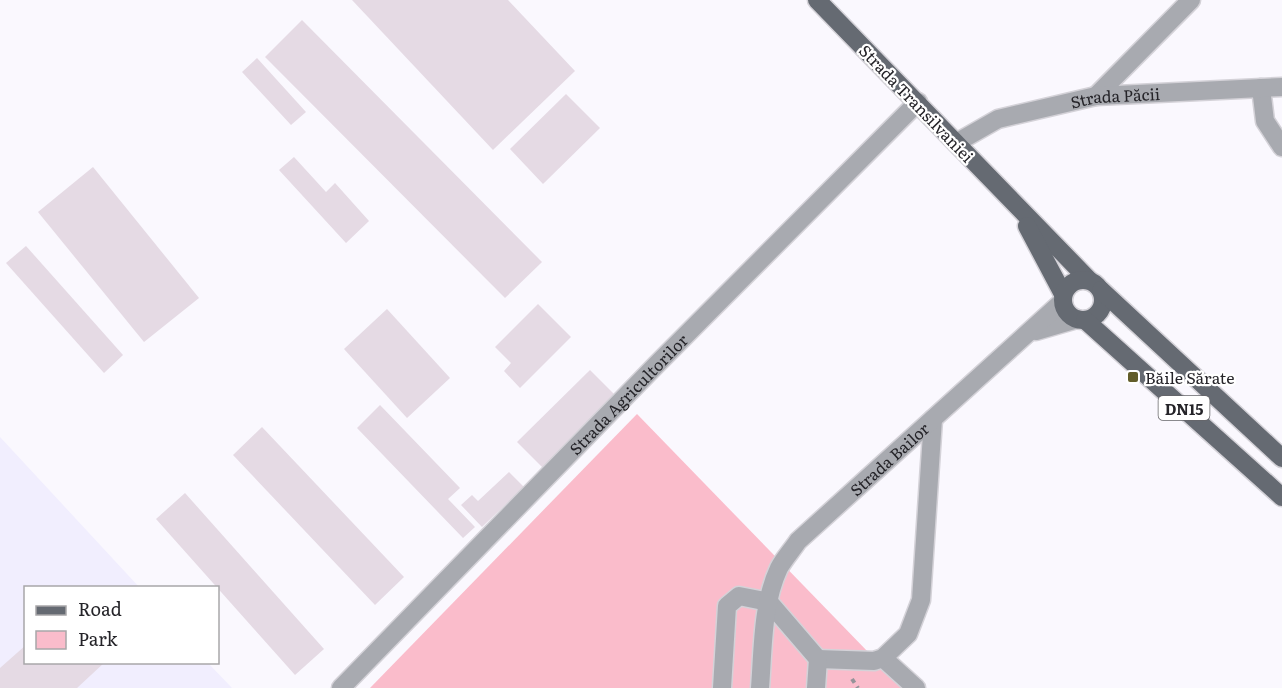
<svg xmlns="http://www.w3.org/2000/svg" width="1282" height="688" viewBox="0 0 1282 688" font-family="Literata,serif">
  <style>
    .built { fill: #f1eefe }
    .green { fill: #fabccb }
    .building { fill: #e5dae4 }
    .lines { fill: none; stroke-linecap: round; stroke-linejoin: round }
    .minor-casing { stroke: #d4d2d8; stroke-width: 21 }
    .major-casing { stroke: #d4d2d8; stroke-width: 21 }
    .path { stroke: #959399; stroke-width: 4; stroke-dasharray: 4.5 4.5; stroke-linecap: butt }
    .minor { stroke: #a8aab0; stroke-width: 18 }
    .major { stroke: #656a72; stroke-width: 18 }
    .poi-dot { fill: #625d2a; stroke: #fff; stroke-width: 2 }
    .labels { text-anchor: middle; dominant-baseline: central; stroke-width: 4.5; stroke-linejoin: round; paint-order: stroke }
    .shield { fill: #fff; stroke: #666669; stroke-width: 1.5 }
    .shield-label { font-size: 15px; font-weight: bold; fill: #252429 }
    .street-label { font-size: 16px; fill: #252429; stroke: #fff }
    .poi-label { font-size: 16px; fill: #252429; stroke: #fff; text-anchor: start }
  </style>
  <rect width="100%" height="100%" fill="#faf8fe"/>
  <path class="built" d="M 0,437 L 139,587 L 26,588 L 26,662 L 208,663 L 232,688 L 0,688 Z"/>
  <path class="green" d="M 637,414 L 903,688 L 370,688 Z"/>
  <g class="building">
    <path d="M 352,0 L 508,0 L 575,71 L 493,150 Z"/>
    <path d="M 302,20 L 542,262 L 505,298 L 265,57 Z"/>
    <path d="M 257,58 L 306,112 L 291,125 L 242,72 Z"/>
    <path d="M 566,94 L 600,128 L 543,184 L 510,149 Z"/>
    <path d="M 294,157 L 326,192 L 335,183 L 369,221 L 346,243 L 279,170 Z"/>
    <path d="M 93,167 L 199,298 L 144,342 L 38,212 Z"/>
    <path d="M 26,246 L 123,355 L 104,373 L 6,263 Z"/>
    <path d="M 538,304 L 571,337 L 520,388 L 504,371 L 511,363 L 495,347 Z"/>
    <path d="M 387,309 L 450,378 L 407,418 L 344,349 Z"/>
    <path d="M 590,370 L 616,396 L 543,468 L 517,442 Z"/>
    <path d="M 380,405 L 460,488 L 448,499 L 475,527 L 463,538 L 357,428 Z"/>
    <path d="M 262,427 L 404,577 L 375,605 L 233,455 Z"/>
    <path d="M 509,472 L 524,487 L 482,527 L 461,505 L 472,495 L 478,501 Z"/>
    <path d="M 185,493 L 324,649 L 295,675 L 156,519 Z"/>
    <path d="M 26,645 L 26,662 L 105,662 L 77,688 L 0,688 L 0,668 Z"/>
  </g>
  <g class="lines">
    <g class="minor-casing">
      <g id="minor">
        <path d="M 1261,88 L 1265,121 L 1282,147"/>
        <path d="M 1096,96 L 1191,0"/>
        <path id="s1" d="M 956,143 L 998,119 L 1096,96 L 1282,87"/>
        <path d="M 1036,331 L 1077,319"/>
        <path d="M 883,658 L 916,688"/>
        <path d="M 818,659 L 874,661 L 883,658 L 908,634 L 921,600 L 933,419"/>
        <path id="s2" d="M 341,688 L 656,365 L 918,102"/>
        <path d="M 722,688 L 727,606 L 739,596 L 769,602 L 818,659 L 816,688"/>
        <path id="s3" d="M 760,688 C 763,650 762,604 779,568 C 784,559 792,550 798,541 L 1062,302"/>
      </g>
    </g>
    <g class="major-casing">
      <g id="major">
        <path d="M 817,0 L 1089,280"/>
        <path d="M 1027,226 L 1063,294"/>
        <circle cx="1083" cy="300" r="20"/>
        <path d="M 1101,290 L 1282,458"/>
        <path d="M 1085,320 L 1282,497"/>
      </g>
    </g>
    <path class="path" d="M 852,679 L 858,688"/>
    <use href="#minor" class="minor"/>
    <use href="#major" class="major"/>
  </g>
  <rect class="poi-dot" x="1127" y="371" width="12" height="12" rx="3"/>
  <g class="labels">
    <rect class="shield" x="1158.5" y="396" width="51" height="24" rx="4.5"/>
    <g class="shield-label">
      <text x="1184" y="408">DN15</text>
    </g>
    <g class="street-label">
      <text stroke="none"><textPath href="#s1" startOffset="168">Strada Păcii</textPath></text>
      <text transform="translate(917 103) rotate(46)">Strada Transilvaniei</text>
      <text stroke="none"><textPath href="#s2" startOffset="411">Strada Agricultorilor</textPath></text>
      <text stroke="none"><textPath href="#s3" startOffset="278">Strada Bailor</textPath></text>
    </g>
    <g class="poi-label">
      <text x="1145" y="377">Băile Sărate</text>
    </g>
  </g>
  <rect x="24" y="586" width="195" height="78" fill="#ffffff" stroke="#a8a7a9" stroke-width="1.5"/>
  <rect x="36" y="606" width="30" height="9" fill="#656a72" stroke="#a8a7a9" stroke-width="1.5"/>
  <text x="78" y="616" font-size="18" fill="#252429">Road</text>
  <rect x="36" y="631" width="30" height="18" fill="#fabccb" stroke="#a8a7a9" stroke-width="1.5"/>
  <text x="78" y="646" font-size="18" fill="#252429">Park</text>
</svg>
